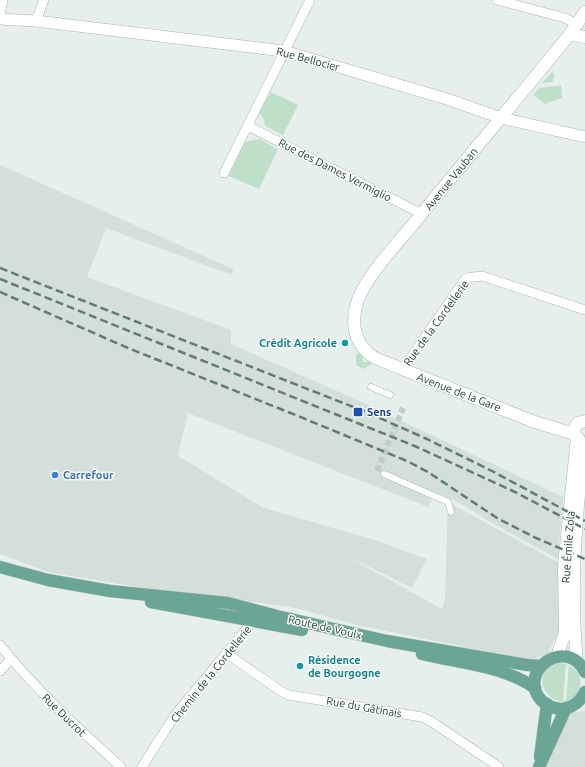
<svg xmlns="http://www.w3.org/2000/svg" width="585" height="767" viewBox="0 0 585 767" font-family="Ubuntu,sans-serif">
  <style>
    .built { fill: #d4dfda }
    .green { fill: #bfe0c8; fill-rule: evenodd }
    .lines { fill: none; stroke-linecap: round; stroke-linejoin: round }
    .pedestrian-tunnel { stroke: #bfccc8; stroke-width: 6; stroke-dasharray: 6 3; stroke-linecap: butt }
    .pedestrian-casing { stroke: #a8b8b2; stroke-width: 7 }
    .minor-casing { stroke: #a8b8b2; stroke-width: 10 }
    .tertiary-casing { stroke: #a8b8b2; stroke-width: 12 }
    .secondary-casing { stroke: #a4bbb3; stroke-width: 13 }
    .primary-casing { stroke: #c2cac8; stroke-width: 13 }
    .pedestrian { stroke: #fff; stroke-width: 6 }
    .minor { stroke: #fff; stroke-width: 9 }
    .tertiary { stroke: #fff; stroke-width: 11 }
    .secondary { stroke: #fff; stroke-width: 12 }
    .primary { stroke: #6aa596; stroke-width: 12 }
    .rail { stroke: #5f7d75; stroke-width: 2.5; stroke-dasharray: 8 4; stroke-linecap: butt }
    .culture-dot { fill: #0f9aa8; stroke: #f7fbf9; stroke-width: 1.5 }
    .transit-dot { fill: #1a4fb4; stroke: #f7fbf9; stroke-width: 1.5 }
    .shop-dot { fill: #3f7fe0; stroke: #f7fbf9; stroke-width: 1.5 }
    .labels { text-anchor: middle; dominant-baseline: central; stroke-width: 3; stroke-linejoin: round; paint-order: stroke }
    .street-label { font-size: 11px; fill: #24423a; stroke: #f7fbf9 }
    .culture-label { font-size: 11px; font-weight: bold; fill: #0d838f; stroke: #f7fbf9; text-anchor: end }
    .transit-label { font-size: 11px; font-weight: bold; fill: #164399; stroke: #f7fbf9; text-anchor: start }
    .shop-label { font-size: 11px; font-weight: bold; fill: #366cbe; stroke: #f7fbf9; text-anchor: start }
  </style>
  <rect width="100%" height="100%" fill="#e6efeb"/>
  <g class="built">
    <path d="M 0,165 L 233,269 L 232,275 L 106,228 L 87,277 L 231,330 L 231,344 L 355,399 L 563,497 L 558,559 L 492,523 L 460,503 L 435,492 L 428,507 L 188,413 L 178,456 L 264,508 L 378,541 L 427,559 L 412,588 L 347,556 L 442,609 L 445,599 L 448,502 L 561,564 L 560,629 L 547,655 L 532,659 L 518,658 L 357,625 L 292,607 L 162,591 L 48,572 L 0,554 Z"/>
    <path d="M 585,711 L 585,767 L 536,767 L 567,713 Z"/>
  </g>
  <g class="green">
    <path d="M 553,71 L 555,78 L 553,78 L 553,82 L 542,83 Z"/>
    <path d="M 561,85 L 562,98 L 545,104 L 533,95 L 539,88 Z"/>
    <path d="M 271,92 L 298,105 L 283,135 L 265,126 L 264,120 L 259,113 Z"/>
    <path d="M 259,139 L 278,149 L 259,189 L 229,176 L 245,142 Z"/>
    <path d="M 359,352 L 362,354 L 363,362 L 369,362 L 372,364 L 363,369 L 356,365 L 356,355 Z"/>
    <path d="M 559,663 C 573,664 585,675 579,690 C 563,723 518,676 559,663 ZM 566,664 L 569,665 L 566,700 L 563,700 Z"/>
  </g>
  <g class="lines">
    <path class="pedestrian-tunnel" d="M 377,471 L 403,408"/>
    <g class="pedestrian-casing">
      <g id="pedestrian">
        <path d="M 371,387 L 390,395"/>
        <path d="M 384,474 L 448,502 L 451,512"/>
      </g>
    </g>
    <g class="minor-casing">
      <g id="minor">
        <path d="M 497,0 L 565,18 L 576,24"/>
        <path d="M 0,14 L 3,0"/>
        <path d="M 36,21 L 44,0"/>
        <path d="M 248,126 L 422,214"/>
        <path d="M 224,173 L 310,0"/>
        <path d="M 402,370 L 466,278 L 482,276 L 585,310"/>
        <path d="M 0,645 C 37,691 77,727 121,767"/>
        <path d="M 226,653 L 282,692 L 289,695 L 422,717 L 432,722 L 499,767"/>
        <path d="M 0,671 L 11,659"/>
        <path d="M 142,767 L 175,715 L 253,621"/>
      </g>
    </g>
    <g class="tertiary-casing">
      <path id="tertiary" d="M 0,19 L 36,21 L 284,51 L 447,99 L 501,118 L 585,137"/>
    </g>
    <g class="secondary-casing">
      <g id="secondary">
        <path d="M 570,34 L 585,37"/>
        <path d="M 574,434 L 532,421 L 375,358 C 354,345 350,323 358,300 C 367,275 398,243 415,222 C 466,159 519,97 570,34 L 585,12"/>
        <path d="M 579,439 C 573,435 573,428 578,423 L 585,421"/>
        <path d="M 557,656 L 565,633 L 564,566 L 577,438"/>
        <path d="M 577,662 C 570,590 575,517 585,446"/>
      </g>
    </g>
    <g class="primary-casing">
      <g id="primary">
        <path d="M 0,567 L 48,580 L 110,591 L 228,603 L 277,616 L 387,641 L 527,665 L 541,666"/>
        <path d="M 151,602 L 302,630"/>
        <path d="M 422,654 C 459,663 504,666 535,688"/>
        <path d="M 585,672 C 567,635 516,671 541,700 C 546,705 553,708 560,709 C 571,709 580,702 585,692"/>
        <path d="M 540,757 L 547,704"/>
        <path d="M 539,767 L 566,708"/>
      </g>
    </g>
    <use href="#pedestrian" class="pedestrian"/>
    <use href="#minor" class="minor"/>
    <use href="#tertiary" class="tertiary"/>
    <use href="#secondary" class="secondary"/>
    <use href="#primary" class="primary"/>
    <g class="rail">
      <path d="M 0,268 L 366,412 L 427,439 L 492,471 L 585,521"/>
      <path d="M 0,279 L 417,447 L 515,492 L 585,529"/>
      <path d="M 0,292 L 128,348 L 298,416 L 407,461 L 428,472 L 497,518 L 536,538 L 585,559"/>
    </g>
  </g>
  <g class="culture-dot">
    <circle cx="345" cy="343" r="4"/>
    <circle cx="300" cy="666" r="4"/>
  </g>
  <rect class="transit-dot" x="353" y="407" width="10" height="10" rx="2"/>
  <circle class="shop-dot" cx="55" cy="475" r="4"/>
  <g class="labels">
    <g class="street-label">
      <text transform="translate(308 59) rotate(15)">Rue Bellocier</text>
      <text transform="translate(335 170) rotate(27)">Rue des Dames Vermiglio</text>
      <text transform="translate(451 179) rotate(-51)">Avenue Vauban</text>
      <text transform="translate(436 323) rotate(-54)">Rue de la Cordellerie</text>
      <text transform="translate(459 392) rotate(21)">Avenue de la Gare</text>
      <text transform="translate(568 547) rotate(-86)">Rue Émile Zola</text>
      <text transform="translate(325 627) rotate(13)">Route de Voulx</text>
      <text transform="translate(211 674) rotate(-51)">Chemin de la Cordellerie</text>
      <text transform="translate(364 707) rotate(10)">Rue du Gâtinais</text>
      <text transform="translate(64 715) rotate(44)">Rue Ducrot</text>
    </g>
    <g class="culture-label">
      <text x="337" y="343">Crédit Agricole</text>
      <text x="308" y="660" text-anchor="start">Résidence<tspan x="308" dy="13">de Bourgogne</tspan></text>
    </g>
    <g class="transit-label">
      <text x="367" y="412">Sens</text>
    </g>
    <g class="shop-label">
      <text x="63" y="475">Carrefour</text>
    </g>
  </g>
</svg>
